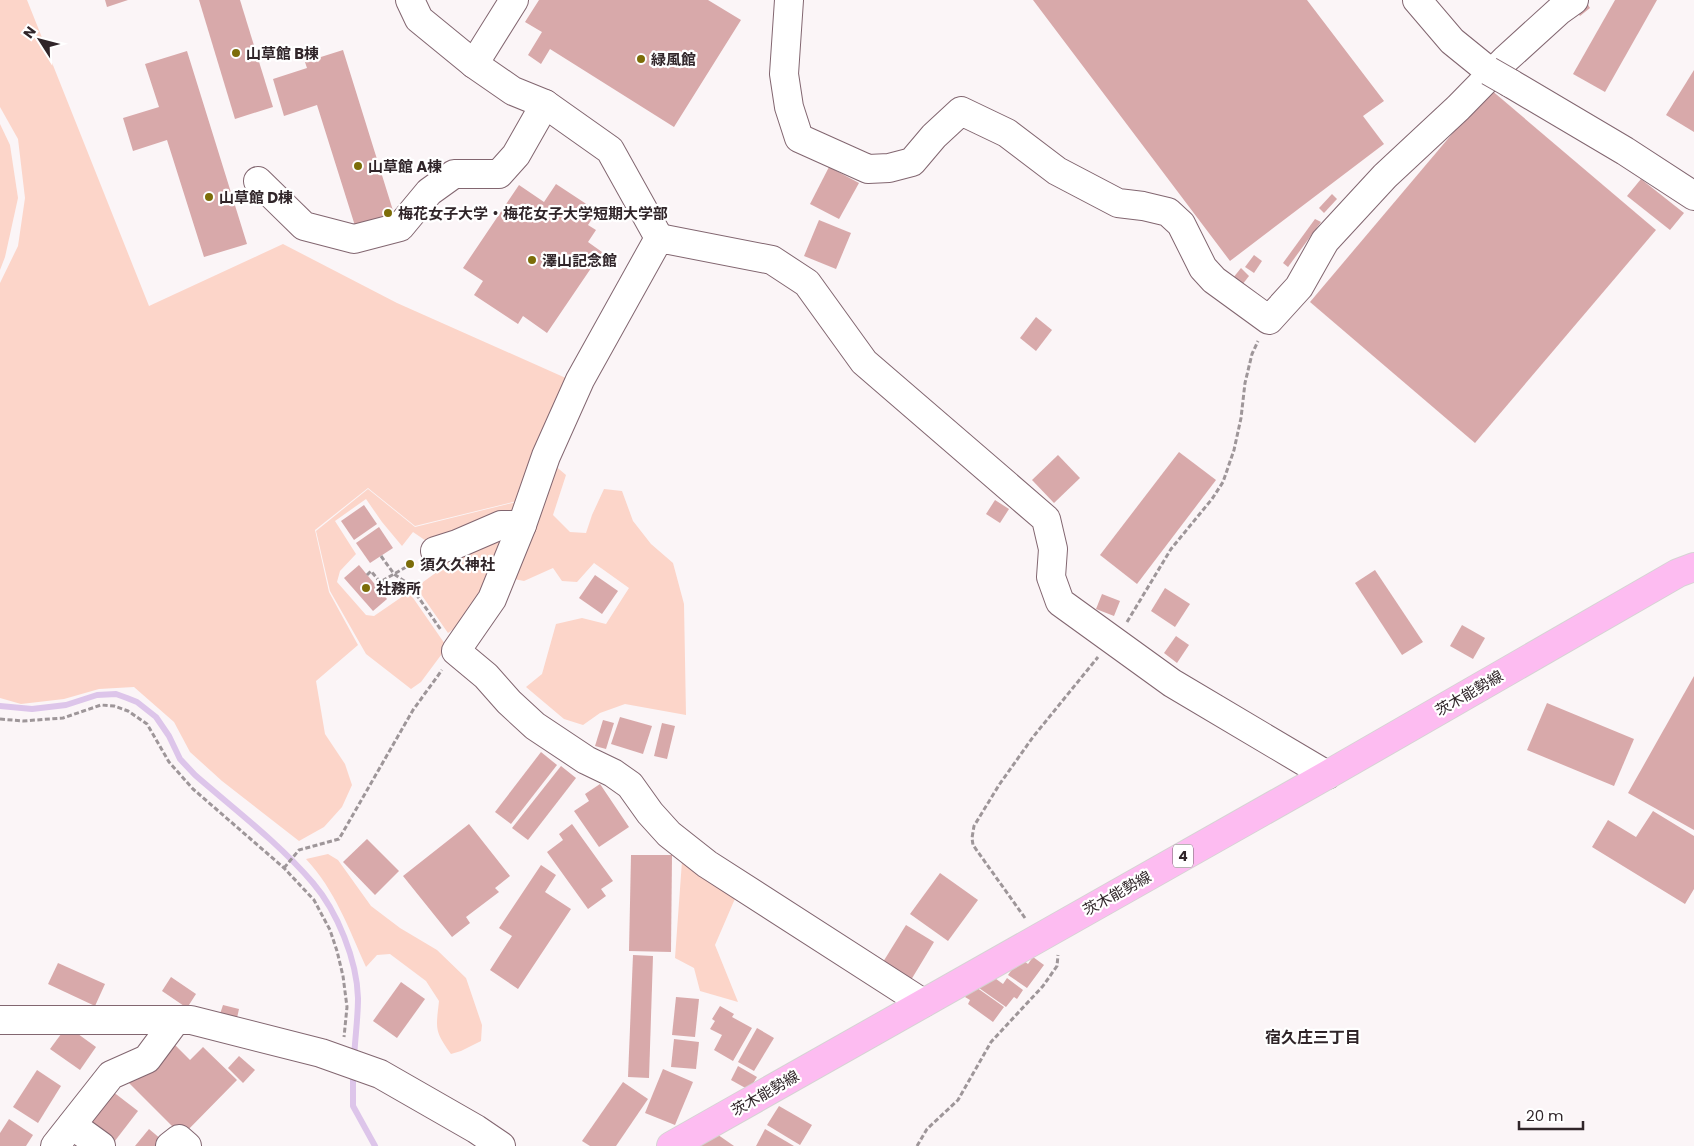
<svg xmlns="http://www.w3.org/2000/svg" width="1694" height="1146" viewBox="0 0 1694 1146" font-family="Poppins,'Noto Sans JP',sans-serif">
  <style>
    .green { fill: #fcd5c9 }
    .lines { fill: none; stroke-linecap: round; stroke-linejoin: round }
    .stream { stroke: #ddc5ea; stroke-width: 6 }
    .building { fill: #d8a9aa }
    .minor-casing { stroke: #826670; stroke-width: 30 }
    .major-casing { stroke: #d6d3d4; stroke-width: 30 }
    .path { stroke: #9e9699; stroke-width: 3; stroke-dasharray: 5 2.5; stroke-linecap: butt }
    .minor { stroke: #fff; stroke-width: 28 }
    .major { stroke: #fdbcf1; stroke-width: 28 }
    .minor-bridge-casing { stroke: #826670; stroke-width: 30; stroke-linecap: butt }
    .minor-bridge { stroke: #fff; stroke-width: 28 }
    .poi-dot { fill: #7c6d09; stroke: #fff; stroke-width: 2 }
    .labels { text-anchor: middle; dominant-baseline: central; stroke-width: 4.5; stroke-linejoin: round; paint-order: stroke }
    .shield { fill: #fff; stroke: #6e6669; stroke-width: 1 }
    .shield-label { font-size: 14px; font-weight: bold; fill: #302529 }
    .poi-label { font-size: 15px; font-weight: bold; fill: #302529; stroke: #fff; text-anchor: start }
    .street-label { font-size: 15px; fill: #302529; stroke: #fff }
    .neighbourhood-label { font-size: 16px; font-weight: bold; fill: #302529; stroke: #fff }
  </style>
  <rect width="100%" height="100%" fill="#fbf5f7"/>
  <g class="green">
    <path d="M 0,0 L 27,0 L 149,306 L 283,244 L 397,303 L 568,379 L 521,500 L 415,526 L 368,488 L 315,530 L 329,592 L 358,645 L 316,681 L 325,734 L 345,764 L 352,785 L 342,807 L 324,827 L 299,841 L 222,781 L 190,752 L 174,722 L 134,687 L 99,689 L 64,699 L 21,704 L 0,698 L 0,283 L 18,246 L 25,198 L 18,139 L 0,107 Z"/>
    <path d="M 0,124 L 10,145 L 18,198 L 5,257 L 0,270 Z"/>
    <path d="M 553,464 L 566,475 L 553,515 L 570,532 L 586,533 L 592,515 L 604,489 L 622,491 L 633,521 L 651,544 L 673,563 L 684,604 L 686,715 L 625,704 L 600,713 L 583,725 L 564,719 L 526,687 L 542,674 L 556,624 L 582,618 L 606,624 L 629,588 L 594,563 L 577,582 L 562,581 L 553,568 L 524,581 L 509,578 Z"/>
    <path d="M 368,489 L 415,527 L 520,501 L 515,516 L 432,545 L 413,532 L 402,546 L 382,522 L 366,499 L 335,521 L 356,554 L 340,571 L 337,582 L 366,615 L 374,616 L 409,592 L 447,647 L 421,682 L 411,689 L 366,654 L 330,591 L 316,531 Z"/>
    <path d="M 506,537 L 482,596 L 456,633 L 452,630 L 448,633 L 416,587 L 437,572 L 441,557 Z"/>
    <path d="M 328,854 L 338,860 L 371,906 L 400,928 L 437,950 L 466,978 L 482,1025 L 481,1041 L 461,1051 L 451,1054 C 434,1030 436,1029 439,1001 L 426,981 L 390,954 L 377,955 L 366,967 C 349,929 335,890 306,859 Z"/>
    <path d="M 682,861 L 737,894 L 715,945 L 738,1002 L 700,991 L 694,968 L 675,958 Z"/>
  </g>
  <g class="lines">
    <g class="stream">
      <path d="M 0,706 L 32,709 L 66,705 L 97,695 L 116,694 L 127,698 L 137,702 L 156,717 L 169,736 L 180,759 L 195,775 C 234,809 279,843 313,883 C 337,911 357,960 358,998 C 358,1018 355,1038 354,1059"/>
      <path d="M 353,1071 L 353,1106 L 375,1146"/>
    </g>
  </g>
  <g class="building">
    <path d="M 105,0 L 128,0 L 107,7 Z"/>
    <path d="M 199,0 L 240,0 L 273,107 L 235,119 Z"/>
    <path d="M 539,0 L 708,0 L 741,20 L 674,127 L 550,49 L 541,64 L 528,55 L 542,32 L 525,22 Z"/>
    <path d="M 1033,0 L 1307,0 L 1384,101 L 1363,116 L 1384,144 L 1230,261 Z"/>
    <path d="M 1615,0 L 1657,0 L 1605,92 L 1573,74 Z"/>
    <path d="M 1587,3 L 1590,8 L 1580,16 L 1576,10 Z"/>
    <path d="M 343,50 L 395,217 L 356,229 L 317,105 L 284,116 L 273,79 L 307,68 L 305,62 Z"/>
    <path d="M 187,51 L 247,244 L 204,257 L 167,140 L 133,151 L 123,118 L 159,107 L 145,64 Z"/>
    <path d="M 1694,70 L 1694,132 L 1666,115 Z"/>
    <path d="M 1490,89 L 1656,230 L 1475,443 L 1310,302 Z"/>
    <path d="M 829,167 L 859,183 L 839,219 L 810,204 Z"/>
    <path d="M 1641,179 L 1684,213 L 1670,230 L 1627,196 Z"/>
    <path d="M 556,184 L 597,211 L 588,225 L 596,230 L 588,242 L 602,252 L 547,333 L 523,316 L 518,324 L 474,295 L 483,281 L 463,268 L 519,185 L 544,202 Z"/>
    <path d="M 1332,194 L 1337,199 L 1324,213 L 1319,208 Z"/>
    <path d="M 1315,219 L 1321,222 L 1288,267 L 1283,263 Z"/>
    <path d="M 819,220 L 851,233 L 836,269 L 804,256 Z"/>
    <path d="M 1254,255 L 1262,261 L 1254,273 L 1245,267 Z"/>
    <path d="M 1241,268 L 1249,276 L 1242,285 L 1233,278 Z"/>
    <path d="M 1036,317 L 1052,330 L 1036,351 L 1020,338 Z"/>
    <path d="M 1179,452 L 1216,480 L 1137,584 L 1100,555 Z"/>
    <path d="M 1058,455 L 1080,478 L 1054,503 L 1032,480 Z"/>
    <path d="M 995,500 L 1009,509 L 1000,523 L 986,514 Z"/>
    <path d="M 364,505 L 377,524 L 354,540 L 341,521 Z"/>
    <path d="M 379,527 L 393,548 L 370,563 L 356,543 Z"/>
    <path d="M 359,565 L 387,599 L 373,611 L 344,578 Z"/>
    <path d="M 1375,570 L 1423,642 L 1402,655 L 1355,583 Z"/>
    <path d="M 595,575 L 618,591 L 602,614 L 579,598 Z"/>
    <path d="M 1165,588 L 1190,604 L 1175,627 L 1151,611 Z"/>
    <path d="M 1102,594 L 1120,601 L 1114,616 L 1096,609 Z"/>
    <path d="M 1462,625 L 1485,638 L 1473,659 L 1450,646 Z"/>
    <path d="M 1176,636 L 1189,645 L 1177,663 L 1164,653 Z"/>
    <path d="M 1694,676 L 1694,830 L 1628,793 Z"/>
    <path d="M 1547,703 L 1634,739 L 1614,786 L 1527,750 Z"/>
    <path d="M 620,717 L 652,726 L 643,754 L 611,744 Z"/>
    <path d="M 603,720 L 614,723 L 606,749 L 595,746 Z"/>
    <path d="M 662,723 L 675,726 L 667,759 L 654,756 Z"/>
    <path d="M 541,752 L 557,765 L 511,824 L 495,812 Z"/>
    <path d="M 561,766 L 576,778 L 528,840 L 512,828 Z"/>
    <path d="M 600,784 L 629,827 L 599,847 L 574,811 L 589,801 L 585,794 Z"/>
    <path d="M 1653,811 L 1694,836 L 1694,889 L 1685,904 L 1592,847 L 1608,820 L 1636,837 Z"/>
    <path d="M 469,824 L 510,876 L 495,888 L 499,892 L 466,917 L 470,923 L 452,937 L 403,876 Z"/>
    <path d="M 572,824 L 613,881 L 601,889 L 606,896 L 588,909 L 547,852 L 563,840 L 559,834 Z"/>
    <path d="M 367,839 L 399,871 L 375,895 L 343,862 Z"/>
    <path d="M 631,855 L 672,855 L 671,952 L 629,951 Z"/>
    <path d="M 541,865 L 556,875 L 545,892 L 571,909 L 518,989 L 490,970 L 512,936 L 499,928 Z"/>
    <path d="M 940,873 L 978,900 L 948,941 L 910,914 Z"/>
    <path d="M 906,925 L 934,942 L 911,980 L 883,962 Z"/>
    <path d="M 633,955 L 653,956 L 649,1078 L 628,1077 Z"/>
    <path d="M 1033,957 L 1044,965 L 1027,988 L 1008,975 L 1020,958 L 1028,964 Z"/>
    <path d="M 58,963 L 105,984 L 95,1006 L 48,984 Z"/>
    <path d="M 992,976 L 1003,984 L 1007,978 L 1023,990 L 1017,999 L 1014,997 L 1006,1007 L 979,988 L 983,982 L 985,984 Z"/>
    <path d="M 171,977 L 196,994 L 187,1008 L 162,991 Z"/>
    <path d="M 401,982 L 425,999 L 397,1038 L 373,1021 Z"/>
    <path d="M 973,985 L 1004,1007 L 993,1022 L 968,1004 L 970,1000 L 965,997 Z"/>
    <path d="M 676,997 L 699,999 L 695,1037 L 672,1035 Z"/>
    <path d="M 223,1005 L 239,1009 L 237,1018 L 220,1014 Z"/>
    <path d="M 720,1006 L 734,1014 L 732,1017 L 752,1028 L 733,1061 L 714,1050 L 722,1035 L 710,1029 L 715,1021 L 712,1019 Z"/>
    <path d="M 67,1026 L 96,1047 L 80,1070 L 50,1049 Z"/>
    <path d="M 757,1028 L 774,1038 L 754,1071 L 738,1062 Z"/>
    <path d="M 674,1039 L 699,1042 L 696,1069 L 671,1067 Z"/>
    <path d="M 171,1041 L 190,1060 L 203,1047 L 237,1080 L 182,1136 L 129,1083 Z"/>
    <path d="M 239,1056 L 255,1070 L 243,1083 L 228,1068 Z"/>
    <path d="M 738,1066 L 757,1077 L 749,1090 L 731,1080 Z"/>
    <path d="M 663,1069 L 693,1082 L 675,1125 L 645,1113 Z"/>
    <path d="M 37,1070 L 61,1086 L 38,1123 L 13,1107 Z"/>
    <path d="M 623,1082 L 648,1099 L 616,1146 L 590,1146 L 582,1141 Z"/>
    <path d="M 108,1088 L 138,1111 L 111,1146 L 81,1125 Z"/>
    <path d="M 779,1106 L 812,1125 L 800,1145 L 767,1125 Z"/>
    <path d="M 9,1119 L 33,1135 L 26,1146 L 0,1146 L 0,1133 Z"/>
    <path d="M 149,1129 L 162,1140 L 157,1146 L 135,1146 Z"/>
    <path d="M 765,1129 L 794,1146 L 756,1146 Z"/>
    <path d="M 711,1130 L 734,1146 L 700,1146 Z"/>
  </g>
  <g class="lines">
    <g class="minor-casing">
      <g id="minor">
        <path d="M 410,0 L 419,19 L 474,64 L 513,91 L 545,104 L 610,150 L 659,238"/>
        <path d="M 789,0 L 784,74 L 789,107 L 799,138 L 868,169 L 889,168 L 912,162 L 934,136 L 961,111 L 1007,133 L 1057,171 L 1118,203 L 1143,206 L 1168,212 L 1181,224 L 1203,268 L 1214,280 L 1269,320 L 1299,287 L 1325,241 L 1385,176 L 1458,108 L 1506,59 L 1560,10 L 1574,0"/>
        <path d="M 1417,0 L 1452,41 L 1489,71"/>
        <path d="M 474,64 L 514,0"/>
        <path d="M 1510,83 L 1625,151 L 1694,196"/>
        <path d="M 258,181 L 304,226 L 354,239 L 400,227 L 429,192 L 454,174 L 499,174 L 516,155 L 545,104"/>
        <path d="M 435,551 L 457,544 L 501,525 L 522,525"/>
        <path d="M 923,1003 L 707,864 L 669,834 L 650,813 L 630,785 L 613,773 L 586,760 L 535,726 L 509,702 L 486,676 L 456,651 L 492,599 L 522,525 L 546,456 L 580,380 L 659,238 L 772,260 L 807,283 L 864,362 L 1046,519 L 1053,549 L 1051,577 L 1060,602 L 1172,683 L 1327,775"/>
        <path d="M 0,1020 L 191,1020 L 321,1053 L 380,1074 L 476,1129 L 501,1146"/>
        <path d="M 72,1125 L 101,1146"/>
        <path d="M 55,1146 L 111,1075 L 147,1059 L 176,1020"/>
        <path d="M 170,1146 L 179,1139 L 187,1146"/>
      </g>
    </g>
    <g class="major-casing">
      <path id="major" d="M 671,1146 L 1327,775 L 1678,573 L 1694,567"/>
    </g>
    <g class="path">
      <path d="M 381,556 L 394,574 L 410,585 L 441,630"/>
      <path d="M 367,575 L 371,571 L 380,582 L 415,562"/>
      <path d="M 1127,622 L 1171,549 L 1212,499 L 1223,482 L 1234,450 L 1241,418 L 1245,383 L 1252,354 L 1258,341"/>
      <path d="M 0,719 L 23,721 L 63,718 L 101,705 L 114,706 L 128,711 L 147,724 L 169,762 L 193,789 L 284,868 L 314,900 L 330,930 L 337,951 L 343,976 L 347,1007 L 344,1037"/>
      <path d="M 284,868 L 299,850 L 339,839 L 413,710 L 442,670"/>
      <path d="M 1025,918 L 973,845 L 972,838 L 974,826 L 999,785 L 1033,737 L 1098,657"/>
      <path d="M 917,1146 L 927,1129 L 958,1100 L 991,1042 L 1043,986 L 1057,966 L 1058,955"/>
    </g>
    <use href="#minor" class="minor"/>
    <use href="#major" class="major"/>
    <g class="minor-bridge-casing">
      <path id="minor-bridge" d="M 1489,71 L 1510,83"/>
    </g>
    <use href="#minor-bridge" class="minor-bridge"/>
  </g>
  <g class="poi-dot">
    <circle cx="236" cy="53" r="5"/>
    <circle cx="641" cy="59" r="5"/>
    <circle cx="358" cy="166" r="5"/>
    <circle cx="209" cy="197" r="5"/>
    <circle cx="388" cy="213" r="5"/>
    <circle cx="532" cy="260" r="5"/>
    <circle cx="410" cy="564" r="5"/>
    <circle cx="366" cy="588" r="5"/>
  </g>
  <g class="labels">
    <rect class="shield" x="1173" y="844.5" width="20" height="23" rx="4"/>
    <g class="shield-label">
      <text x="1183" y="856">4</text>
    </g>
    <g class="poi-label">
      <text x="246" y="53">山草館 B棟</text>
      <text x="651" y="59">緑風館</text>
      <text x="368" y="166">山草館 A棟</text>
      <text x="219" y="197">山草館 D棟</text>
      <text x="398" y="213">梅花女子大学・梅花女子大学短期大学部</text>
      <text x="542" y="260">澤山記念館</text>
      <text x="420" y="564">須久久神社</text>
      <text x="376" y="588">社務所</text>
    </g>
    <g class="street-label">
      <text transform="translate(1469 693) rotate(-30)">茨木能勢線</text>
      <text transform="translate(1117 893) rotate(-29)">茨木能勢線</text>
      <text transform="translate(765 1093) rotate(-30)">茨木能勢線</text>
    </g>
    <g class="neighbourhood-label">
      <text x="1313" y="1037">宿久庄三丁目</text>
    </g>
  </g>
  <g transform="translate(40 40) rotate(306)" stroke="#ffffff" stroke-width="4" paint-order="stroke">
  <path d="M0-4L9 19L0 12L-9 19Z" fill="#302529"/>
  <text y="-8" font-size="14" font-weight="bold" text-anchor="middle" fill="#302529">N</text>
  </g>
  <path d="M1519 1121v8h64v-8" fill="none" stroke="#302529" stroke-width="2.5"/>
  <text x="1526" y="1121" font-size="15" fill="#302529" stroke="#ffffff" stroke-width="4" paint-order="stroke">20 m</text>
</svg>
